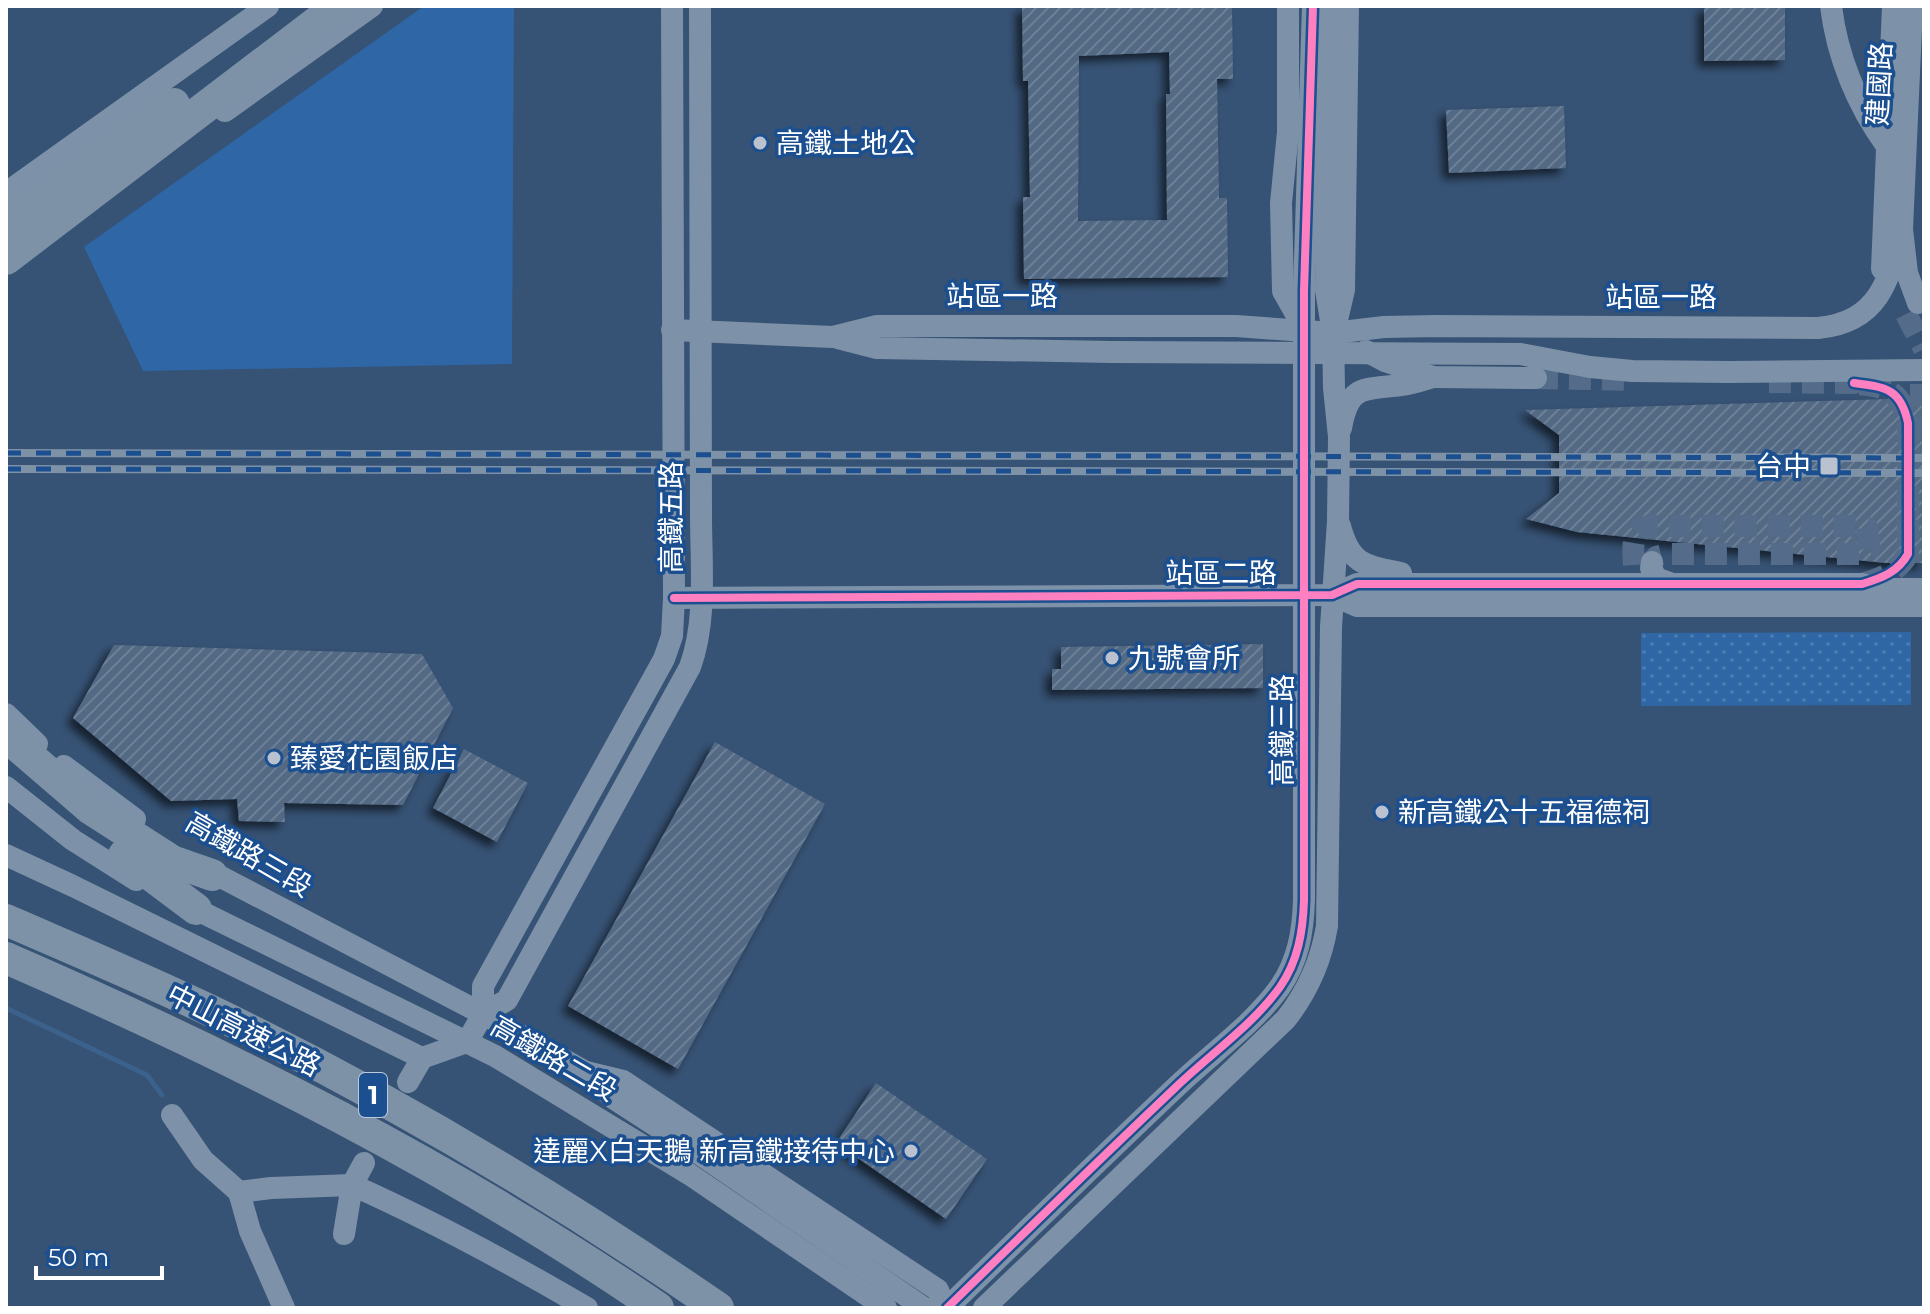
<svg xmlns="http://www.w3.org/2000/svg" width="1930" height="1314" viewBox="0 0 1930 1314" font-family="Montserrat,'Noto Sans TC',sans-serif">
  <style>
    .grass { fill: url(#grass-dots) }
    .green { fill: #2f66a5 }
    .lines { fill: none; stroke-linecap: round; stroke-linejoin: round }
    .stream { stroke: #3b618d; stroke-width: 5 }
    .building { fill: url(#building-hatch); fill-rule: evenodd; filter: url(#shadow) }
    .minor-tunnel { stroke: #546c89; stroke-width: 22; stroke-dasharray: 22 11; stroke-linecap: butt }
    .minor { stroke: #7d92a8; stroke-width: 22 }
    .highway { stroke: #7e92a7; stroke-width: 32 }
    .rail-casing { stroke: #7e92a7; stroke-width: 8 }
    .rail { stroke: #1b4f8f; stroke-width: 5; stroke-dasharray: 15; stroke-linecap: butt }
    .minor-bridge { stroke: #7d92a8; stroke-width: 22 }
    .cycleway-casing { stroke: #1b4f8f; stroke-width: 13 }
    .cycleway { stroke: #ff80c0; stroke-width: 8 }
    .poi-dot { fill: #b9c2ce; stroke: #1b4f8f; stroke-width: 3 }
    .labels { text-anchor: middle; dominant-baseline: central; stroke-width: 7; stroke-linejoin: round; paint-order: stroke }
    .shield { fill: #1b4f8f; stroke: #bbcadd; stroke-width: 2 }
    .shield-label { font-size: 26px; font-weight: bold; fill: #fff }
    .street-label { font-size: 28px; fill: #fff; stroke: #1b4f8f }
    .poi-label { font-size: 28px; fill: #fff; stroke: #1b4f8f; text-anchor: start }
  </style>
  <defs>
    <pattern id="grass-dots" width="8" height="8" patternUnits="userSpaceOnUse" patternTransform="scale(2)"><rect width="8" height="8" fill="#2f66a5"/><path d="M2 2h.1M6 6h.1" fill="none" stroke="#4e7db2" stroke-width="1.8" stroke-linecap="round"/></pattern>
    <pattern id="building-hatch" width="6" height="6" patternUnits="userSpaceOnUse" patternTransform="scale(2)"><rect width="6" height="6" fill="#526984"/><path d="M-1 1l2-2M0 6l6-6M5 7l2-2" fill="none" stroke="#6c8096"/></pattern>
    <filter id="shadow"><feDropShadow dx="-6" dy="6" stdDeviation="4" flood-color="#0009"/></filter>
  </defs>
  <rect width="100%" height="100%" fill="#365274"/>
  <path class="grass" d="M 1911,632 L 1911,705 L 1641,706 L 1641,633 Z"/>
  <path class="green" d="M 424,6 L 514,6 L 512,364 L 143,371 L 84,247 Z"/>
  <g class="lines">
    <path class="stream" d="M 6,1008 L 147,1075 L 162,1095"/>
  </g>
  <g class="building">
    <path d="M 1022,6 L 1232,6 L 1233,79 L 1217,79 L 1219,198 L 1227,198 L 1228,277 L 1024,279 L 1023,197 L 1030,197 L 1028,81 L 1023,81 ZM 1169,52 L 1170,94 L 1166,94 L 1167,220 L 1078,221 L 1079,56 Z"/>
    <path d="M 1704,6 L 1785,6 L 1785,60 L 1704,61 Z"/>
    <path d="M 1564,106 L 1566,168 L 1449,173 L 1446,110 Z"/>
    <path d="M 1924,398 L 1924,563 L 1886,563 L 1577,532 L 1526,519 L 1559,493 L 1559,435 L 1525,410 Z"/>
    <path d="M 1263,644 L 1263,688 L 1052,690 L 1052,669 L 1061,669 L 1061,647 Z"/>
    <path d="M 114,645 L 422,654 L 453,708 L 403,805 L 284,803 L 285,822 L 239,821 L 237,799 L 171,801 L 73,718 Z"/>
    <path d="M 715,742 L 825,804 L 678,1069 L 568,1006 Z"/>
    <path d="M 464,749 L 528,783 L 497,842 L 433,808 Z"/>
    <path d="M 876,1083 L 987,1159 L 946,1219 L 836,1143 Z"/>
  </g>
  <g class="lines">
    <g class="minor-tunnel">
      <path d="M 1906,314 L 1924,349"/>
      <path d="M 1536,378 L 1635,380"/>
      <path d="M 1769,382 L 1854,383 L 1889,373"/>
      <path d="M 1860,384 C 1889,387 1902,393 1908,423 L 1908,554 C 1898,572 1882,578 1862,584"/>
      <path d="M 1921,439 L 1921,374 L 1924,364"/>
      <path d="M 1634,565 C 1633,549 1630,531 1649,526 L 1859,526 L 1867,528 L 1869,549 L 1859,554 L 1669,554 L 1656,557 L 1652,562"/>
    </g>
    <g class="minor">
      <path d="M 1288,6 L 1288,132 L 1281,203 L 1283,291 L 1304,328"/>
      <path d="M 1831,6 C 1837,56 1857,105 1886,145"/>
      <path d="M 1912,6 L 1902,229 L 1907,273 L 1918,303"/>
      <path d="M 225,111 L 372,6"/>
      <path d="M 6,193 L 268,6"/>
      <path d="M 1882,269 L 1893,6"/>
      <path d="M 1336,324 L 1344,290 L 1348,6"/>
      <path d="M 672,330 L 833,337 L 877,326 L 1236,326 L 1333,333 L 1384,327 L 1436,326 L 1818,328 C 1879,322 1889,281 1902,229"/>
      <path d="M 838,338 L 877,348 L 1112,352"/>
      <path d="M 1366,351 L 1385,361 L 1433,377 L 1536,378"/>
      <path d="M 1520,354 L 1590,367 L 1632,371 L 1729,372"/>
      <path d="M 1341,428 C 1349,383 1365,390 1401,385 C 1412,384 1423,380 1433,377"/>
      <path d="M 1340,526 C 1350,565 1366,566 1401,573"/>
      <path d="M 1652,562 L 1651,568 L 1656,578 L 1670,583"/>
      <path d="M 1332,595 L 1357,606 L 1924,606"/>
      <path d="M 674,598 L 1332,595 L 1357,584 L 1862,584 L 1878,589 L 1924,589"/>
      <path d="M 6,714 L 37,744"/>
      <path d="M 64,766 L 135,819"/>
      <path d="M 6,787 L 73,840 L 136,880"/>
      <path d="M 6,855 L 73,886 L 422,1058"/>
      <path d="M 202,867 L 483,1014 L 584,1071 L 613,1098 L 698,1153 L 924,1308"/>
      <path d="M 185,904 L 495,1056 L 689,1174 L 886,1308"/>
      <path d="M 483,1014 L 483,986 L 664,659 L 672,636 L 674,598 L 672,6"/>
      <path d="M 467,1042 L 483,1014 L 507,1000 L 690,667 C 707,621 701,564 701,515 L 700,6"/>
      <path d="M 586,1072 L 623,1081 L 938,1290 L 944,1308"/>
      <path d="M 408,1082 L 422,1058 L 467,1042"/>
      <path d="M 172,1115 L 203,1160 L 239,1192"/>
      <path d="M 344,1234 L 352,1185 C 433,1221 510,1263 587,1308"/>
      <path d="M 284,1308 L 250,1231 L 239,1192 L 271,1188 L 352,1185 L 364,1163"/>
      <path d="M 947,1308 C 1022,1235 1098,1161 1175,1088 C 1209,1055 1252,1026 1280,987 C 1298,961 1303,932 1304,900 L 1304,291 L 1313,6"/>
      <path d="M 984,1308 L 1286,1019 C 1308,991 1321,962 1327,926 L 1331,627 L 1338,521 L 1339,437 L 1334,388 L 1333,333 L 1326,290 L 1330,6"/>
    </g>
    <g class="highway">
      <path d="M 6,225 L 174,104"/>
      <path d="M 6,259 L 338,6"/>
      <path d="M 6,736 L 91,809 L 172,861 L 212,875"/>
      <path d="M 124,855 L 196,909"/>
      <path d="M 6,920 C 75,950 144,979 211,1011 C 388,1096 557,1197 718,1308"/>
      <path d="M 6,958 C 234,1057 452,1167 658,1308"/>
    </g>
    <g class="rail-casing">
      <g id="rail">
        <path d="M 6,453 L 1924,458"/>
        <path d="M 6,469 L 1924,473"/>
      </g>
    </g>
    <use href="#rail" class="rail"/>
    <g class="minor-bridge">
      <path d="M 1112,352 L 1520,354"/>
      <path d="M 1729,372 L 1924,370"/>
    </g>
    <g class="cycleway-casing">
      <g id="cycleway">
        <path d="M 674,598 L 1332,595 L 1357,584 L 1862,584 C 1882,578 1898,572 1908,554 L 1908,423 C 1901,389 1886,387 1854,383"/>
        <path d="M 947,1308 C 1022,1235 1098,1161 1175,1088 C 1209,1055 1252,1026 1280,987 C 1298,961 1303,932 1304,900 L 1304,291 L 1313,6"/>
      </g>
    </g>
    <use href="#cycleway" class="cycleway"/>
  </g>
  <g class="poi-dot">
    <circle cx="760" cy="143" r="8"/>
    <rect x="1819" y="456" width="20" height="20" rx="4"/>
    <circle cx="1112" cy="658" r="8"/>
    <circle cx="274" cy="758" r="8"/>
    <circle cx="1382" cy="812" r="8"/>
    <circle cx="911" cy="1151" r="8"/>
  </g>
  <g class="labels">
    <rect class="shield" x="359" y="1073" width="28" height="44" rx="6"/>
    <g class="shield-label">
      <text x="373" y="1095">1</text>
    </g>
    <g class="street-label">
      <text transform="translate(1879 84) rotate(-87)">建國路</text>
      <text x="1002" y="296">站區一路</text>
      <text x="1661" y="297">站區一路</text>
      <text transform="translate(671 517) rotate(-90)">高鐵五路</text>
      <text x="1221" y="573">站區二路</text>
      <text transform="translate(1282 730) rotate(-90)">高鐵三路</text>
      <text transform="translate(249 854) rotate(30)">高鐵路三段</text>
      <text transform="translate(244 1030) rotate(27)">中山高速公路</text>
      <text transform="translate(554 1058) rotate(30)">高鐵路二段</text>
    </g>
    <g class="poi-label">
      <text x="776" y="143">高鐵土地公</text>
      <text x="1811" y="466" text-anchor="end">台中</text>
      <text x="1128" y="658">九號會所</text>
      <text x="290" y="758">臻愛花園飯店</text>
      <text x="1398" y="812">新高鐵公十五福德祠</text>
      <text x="895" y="1151" text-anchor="end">達麗X白天鵝 新高鐵接待中心</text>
    </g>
  </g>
  <rect width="1930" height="1314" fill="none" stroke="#ffffff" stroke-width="16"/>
  <path d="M36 1266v12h126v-12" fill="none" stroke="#ffffff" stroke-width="4"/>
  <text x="48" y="1266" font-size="24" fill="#ffffff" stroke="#1b4f8f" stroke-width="6" paint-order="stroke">50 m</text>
</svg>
